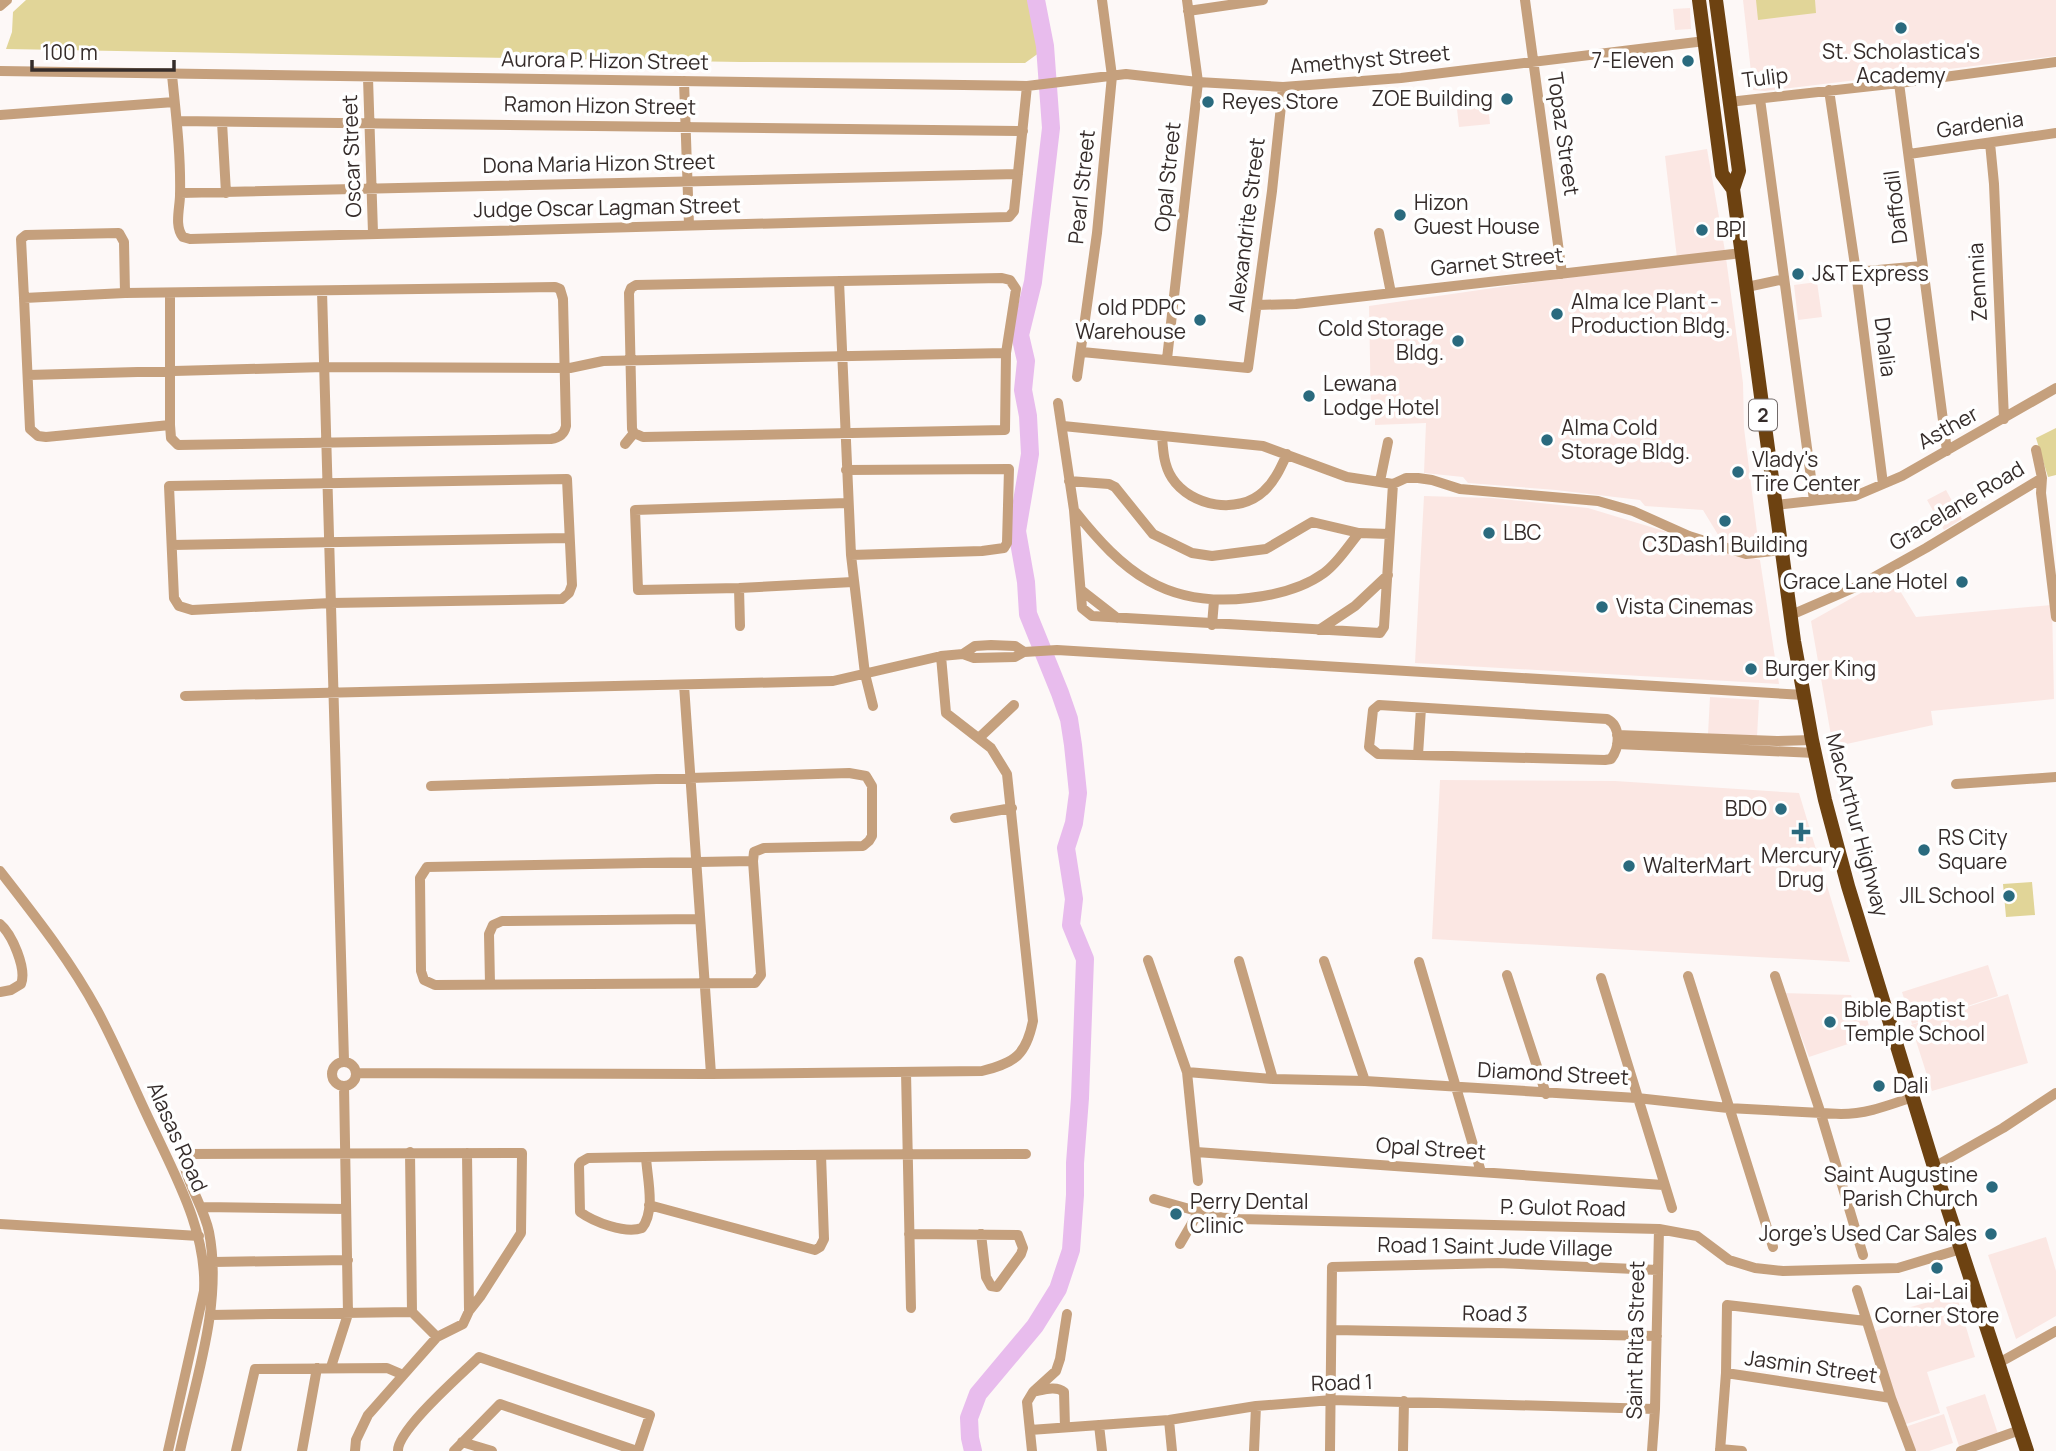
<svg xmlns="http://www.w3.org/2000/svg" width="2056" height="1451" font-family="Manrope,sans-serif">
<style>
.built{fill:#fbe7e3}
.green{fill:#e1d598}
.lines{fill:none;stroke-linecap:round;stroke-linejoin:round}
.river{stroke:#e8bced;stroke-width:18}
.minor{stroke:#c5a07d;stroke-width:10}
.highway{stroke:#6d4211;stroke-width:14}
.poi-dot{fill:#2a6a7e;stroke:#fff;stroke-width:2.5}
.labels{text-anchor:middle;stroke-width:7;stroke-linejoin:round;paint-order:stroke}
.shield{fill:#fff;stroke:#726b6a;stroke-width:2}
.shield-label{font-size:19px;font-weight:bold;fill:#352c2a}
.poi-label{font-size:21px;fill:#352c2a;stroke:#fff;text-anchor:start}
.street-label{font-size:21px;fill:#352c2a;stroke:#fff}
</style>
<rect width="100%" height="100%" fill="#fdf8f7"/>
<!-- built -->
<path class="built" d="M1743,0H2056V56L1765,91L1753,90Z
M1690,8L1691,29L1675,30L1673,9Z
M1487,97L1490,124L1459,127L1456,100Z
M1707,149L1725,251L1677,258L1665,156Z
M1726,258L1743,383L1744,428L1759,548L1754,550L1731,547L1720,538L1703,510L1645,506L1640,500L1556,490L1468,483L1463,477L1424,473L1426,423L1375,425V414L1371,413L1369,306L1556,279Z
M1817,282L1822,317L1798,320L1794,285Z
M1946,490L1962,519L1944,530L1927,500Z
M1424,496L1492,498L1588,508L1760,560L1779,684L1415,663Z
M1891,576L1916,617L2052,605L2054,699L1931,711L1933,725L1833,747L1811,621Z
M1710,697L1759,700L1757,737L1708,734Z
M1440,780L1615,781L1799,793L1850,962L1432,939Z
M1988,965L1998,996L1912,1024L1902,992Z
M1782,993L1851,995L1856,1011L1864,1009L1872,1036L1809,1057L1800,1033L1796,1034Z
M2008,994L2028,1063L1932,1091L1911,1025Z
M2046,1237L2056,1271V1316L2016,1339L1988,1255Z
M1956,1294L1975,1357L1927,1372L1940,1413L1903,1425L1875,1331L1901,1323L1897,1311Z
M1985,1394L1998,1434L1959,1446L1946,1407Z
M1944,1414L1953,1443L1929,1451H1913L1905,1427Z"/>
<!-- green -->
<path class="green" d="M26,0H1033L1043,50L1025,63L740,62L6,49L12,32L13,12Z
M1756,0H1815L1816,13L1758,20Z
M2056,428V475L2048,477L2036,438Z
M2032,882L2035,915L2006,917L2003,884Z"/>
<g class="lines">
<!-- river -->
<path class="river" d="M973,1451L970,1438L969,1418L978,1394L1035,1326L1058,1289L1071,1250L1075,1195V1163L1080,1098L1085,959L1071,925L1074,899L1066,848L1074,823L1078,793L1073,745L1069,719L1060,693L1028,614L1026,582L1017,531L1030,454L1028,416L1023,390L1026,361L1020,335L1033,282L1051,128L1045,46L1036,0"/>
<!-- minor -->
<path class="minor" d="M1525,0L1562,274
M0,6L7,0
M1188,11L1263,0
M0,71L1027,86L1126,74L1198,82L1283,87L1401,78L1705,41
M172,75C176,115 181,155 180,195C180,208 174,226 183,237L190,239L1009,217L1014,211L1027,86
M368,78L373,233
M684,81L689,225
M1899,83L1947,451
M1829,90L1856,272L1883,484
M1760,99L1814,500
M1729,102L1899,83L2056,62
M0,115L174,102
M177,121L1023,131
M222,122L226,193
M1990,143L1994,184L2004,419
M1909,154L2056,133
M180,193L1018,174
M1379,233L1391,293
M1856,272L1922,266
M1002,278L1010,280L1016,289L1006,353L1005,430L643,437L634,433L632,429L629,293L631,288L636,285Z
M839,281L851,555L865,674L873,706
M1747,287L1784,279
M322,291L344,1061
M170,294V425L171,438L178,445L551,439C559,438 564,435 566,426L563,299L560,289L555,287L125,293L24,298L30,429L38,436L46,437L170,425
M24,298L21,239L26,235L119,233L124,242L125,293
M1257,305L1296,304L1742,253
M1082,352L1248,368L1272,191L1283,87
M1167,359L1198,82L1187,0
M28,375L324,367L570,368L603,361L1006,353
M1077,377L1097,233L1112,76L1102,0
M1058,403L1074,510L1082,608L1092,616L1380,633L1384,627L1393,484
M1063,426L1263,446L1347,477L1393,484L1406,478H1418L1432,480L1460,489L1598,501L1633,511L1689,536L1746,554L1783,550
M1162,436C1163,451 1164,466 1172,478C1191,507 1239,515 1264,491C1275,481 1281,467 1287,454
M625,444L634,433
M2036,450L2042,478L2041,493L2056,617
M846,470L1009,469L1007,543L1004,548L982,551L851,555
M567,479L572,585L569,593L562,599L331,603L192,610L179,606L174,598L169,486Z
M1069,481L1109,484L1115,487L1153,534L1192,553L1212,556L1266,549L1312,522L1359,533L1389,534
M1380,481L1388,442
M847,503L635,510L638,590L739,588L853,582
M1775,505L1855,496L1902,476L2056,388
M1074,510C1123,572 1166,608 1249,598C1276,595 1302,589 1324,573C1338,563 1348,546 1359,533
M172,545L569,538
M739,588L740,626
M1081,590L1117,618
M1791,615L1858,586L1926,548L2042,478
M1212,625L1214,601
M1319,630L1355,606L1388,575
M963,654L975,646L991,645L1015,646L1024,652L1057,650L1804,695
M684,685L711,1074
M185,696L833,681L941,656L963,654L974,658L1015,657L1024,652
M1379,705L1607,719C1621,726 1620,747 1611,759L1605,760L1378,754L1369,747L1373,710Z
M1617,735L1777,741L1812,740
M980,737L1014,705
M1617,744L1815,753
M1418,755L1421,708
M1956,784L2056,777
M431,786L849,773L866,776L872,786V836L869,841L863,846L764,848L754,852L753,861L761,975L755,983L435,985L424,980L421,971L420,878L427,867L753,861
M955,818L1012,808
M0,871C35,916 70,960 97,1010C118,1049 135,1091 154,1130C178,1181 207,1234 204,1291L168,1451
M0,924C12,934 27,969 21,984L11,990L0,992
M1148,960L1187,1072L1198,1181
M1239,961L1273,1079
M1324,961L1365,1081
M1419,962L1481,1172
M1507,975L1546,1094
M1688,976L1773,1247
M1775,976L1820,1111L1863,1255
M1601,978L1672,1208
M490,984L489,934L493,925L502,921L700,919
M332 1074a12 12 0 1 1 24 0a12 12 0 1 1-24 0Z
M906,1072L911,1308
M1187,1072L1273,1079L1365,1081L1637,1098L1728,1108L1841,1114C1867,1114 1889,1105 1913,1097
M357,1073L711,1074L982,1071C1015,1063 1026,1055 1033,1021L1007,774L991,748L946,713L941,656
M410,1152L412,1312L437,1337
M1196,1152L1663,1185
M467,1153L469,1311
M646,1157C647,1178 656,1210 642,1228C625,1234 594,1222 580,1212L579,1165L581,1162L588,1158C734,1155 880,1154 1026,1154
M1934,1167L2003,1128L2056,1093
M1154,1199L1218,1217L1239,1219L1659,1229L1697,1236L1729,1260L1755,1268L1783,1271L1898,1268L1961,1249
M649,1205L815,1250L820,1247L824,1239L821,1155
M202,1207L346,1209
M0,1224L199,1236
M909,1234L1018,1235L1023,1248L1021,1254L997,1287L991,1286L986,1277L981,1234
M1180,1244L1198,1213
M213,1262L348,1260
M1857,1290L1891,1398L1911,1451
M210,1315L412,1312
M1333,1330L1657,1336
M1997,1364L2056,1331
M331,1367L348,1314L344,1086
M1726,1373L1891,1398
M1034,1391L1056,1371L1060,1359L1067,1314
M1169,1420L1172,1451
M1099,1425L1102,1451
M1030,1430L1169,1420L1256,1406L1332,1400L1655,1409
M462,1442L492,1451
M1720,1449L1742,1451
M180,1451C195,1381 223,1304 209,1232C204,1207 185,1181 183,1156L186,1154L522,1153L521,1233L480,1297L469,1311L463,1324L437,1337L368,1415L356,1440L355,1451
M236,1451L255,1369L387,1368L401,1374
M302,1451L317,1368
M398,1451C397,1430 462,1374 479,1357L650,1415L638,1451
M454,1451L500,1404L637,1451
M1032,1451L1027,1402L1033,1392C1043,1390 1056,1385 1064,1392L1065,1427
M1254,1451L1256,1406
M1330,1451L1332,1267L1498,1263L1658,1270
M1403,1451L1404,1401
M1652,1451L1655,1409L1659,1229
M1720,1451L1726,1373L1727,1305L1866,1321
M1961,1451L2020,1430"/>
<!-- highway -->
<path class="highway" d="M1699,0L1722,174L1733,189
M1716,0L1739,171L1733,189L1794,641L1812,740L1825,800L1848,886L1934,1167L2027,1451"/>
</g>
<!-- markers -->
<g class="poi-dot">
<circle cx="1901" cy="28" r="7"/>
<circle cx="1688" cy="61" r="7"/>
<circle cx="1507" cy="99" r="7"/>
<circle cx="1208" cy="102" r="7"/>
<circle cx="1400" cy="215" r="7"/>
<circle cx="1702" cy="230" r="7"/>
<circle cx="1798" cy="274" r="7"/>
<circle cx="1557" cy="314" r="7"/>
<circle cx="1200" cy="320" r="7"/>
<circle cx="1458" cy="341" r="7"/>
<circle cx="1309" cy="396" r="7"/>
<circle cx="1547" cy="440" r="7"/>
<circle cx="1738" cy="472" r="7"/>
<circle cx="1725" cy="521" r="7"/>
<circle cx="1489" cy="533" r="7"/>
<circle cx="1962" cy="582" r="7"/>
<circle cx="1602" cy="607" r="7"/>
<circle cx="1751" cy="669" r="7"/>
<circle cx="1781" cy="809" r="7"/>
<path d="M1797.5 821.5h7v7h7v7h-7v7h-7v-7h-7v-7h7z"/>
<circle cx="1924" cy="850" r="7"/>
<circle cx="1629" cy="866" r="7"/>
<circle cx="2009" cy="896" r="7"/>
<circle cx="1830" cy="1022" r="7"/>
<circle cx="1879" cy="1086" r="7"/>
<circle cx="1992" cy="1187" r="7"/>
<circle cx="1176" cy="1214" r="7"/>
<circle cx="1991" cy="1234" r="7"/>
<circle cx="1937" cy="1268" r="7"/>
</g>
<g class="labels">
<!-- shield labels -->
<rect class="shield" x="1749" y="399.5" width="28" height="31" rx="5"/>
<g class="shield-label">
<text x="1763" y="422">2</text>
</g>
<!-- poi labels -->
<g class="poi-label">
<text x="1901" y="59" text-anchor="middle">St. Scholastica's<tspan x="1901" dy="24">Academy</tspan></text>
<text x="1674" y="68" text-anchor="end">7-Eleven</text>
<text x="1493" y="106" text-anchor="end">ZOE Building</text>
<text x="1222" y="109">Reyes Store</text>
<text x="1414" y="210">Hizon<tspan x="1414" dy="24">Guest House</tspan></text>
<text x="1716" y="237">BPI</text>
<text x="1812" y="281">J&amp;T Express</text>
<text x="1571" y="309">Alma Ice Plant -<tspan x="1571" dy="24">Production Bldg.</tspan></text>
<text x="1186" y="315" text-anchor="end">old PDPC<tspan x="1186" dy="24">Warehouse</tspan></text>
<text x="1444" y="336" text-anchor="end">Cold Storage<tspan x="1444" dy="24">Bldg.</tspan></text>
<text x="1323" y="391">Lewana<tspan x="1323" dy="24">Lodge Hotel</tspan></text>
<text x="1561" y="435">Alma Cold<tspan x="1561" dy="24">Storage Bldg.</tspan></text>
<text x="1752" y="467">Vlady's<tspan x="1752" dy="24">Tire Center</tspan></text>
<text x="1503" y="540">LBC</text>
<text x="1725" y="552" text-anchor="middle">C3Dash1 Building</text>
<text x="1948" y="589" text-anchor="end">Grace Lane Hotel</text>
<text x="1616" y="614">Vista Cinemas</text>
<text x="1765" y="676">Burger King</text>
<text x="1767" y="816" text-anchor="end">BDO</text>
<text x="1938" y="845">RS City<tspan x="1938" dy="24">Square</tspan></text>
<text x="1801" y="863" text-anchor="middle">Mercury<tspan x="1801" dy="24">Drug</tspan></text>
<text x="1643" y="873">WalterMart</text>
<text x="1995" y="903" text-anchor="end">JIL School</text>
<text x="1844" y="1017">Bible Baptist<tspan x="1844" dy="24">Temple School</tspan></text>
<text x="1893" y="1093">Dali</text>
<text x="1978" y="1182" text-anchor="end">Saint Augustine<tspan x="1978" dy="24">Parish Church</tspan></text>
<text x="1190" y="1209">Perry Dental<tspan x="1190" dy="24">Clinic</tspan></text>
<text x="1977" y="1241" text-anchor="end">Jorge's Used Car Sales</text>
<text x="1937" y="1299" text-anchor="middle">Lai-Lai<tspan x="1937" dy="24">Corner Store</tspan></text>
</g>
<!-- street labels -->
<g class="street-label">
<text transform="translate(1370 60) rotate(-5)" y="7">Amethyst Street</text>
<text transform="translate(605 61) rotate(1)" y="7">Aurora P. Hizon Street</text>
<text transform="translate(1765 78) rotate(-7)" y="7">Tulip</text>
<text transform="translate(600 106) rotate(1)" y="7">Ramon Hizon Street</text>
<text transform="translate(1980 125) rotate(-8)" y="7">Gardenia</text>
<text transform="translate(1563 134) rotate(82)" y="7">Topaz Street</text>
<text transform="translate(352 156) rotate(-92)" y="7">Oscar Street</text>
<text transform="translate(599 164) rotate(-1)" y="7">Dona Maria Hizon Street</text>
<text transform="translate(1168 177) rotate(-84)" y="7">Opal Street</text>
<text transform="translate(1082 187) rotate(-84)" y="7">Pearl Street</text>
<text transform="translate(1896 207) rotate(-97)" y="7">Daffodil</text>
<text transform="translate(607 208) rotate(-1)" y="7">Judge Oscar Lagman Street</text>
<text transform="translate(1247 225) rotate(-83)" y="7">Alexandrite Street</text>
<text transform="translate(1497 262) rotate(-6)" y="7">Garnet Street</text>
<text transform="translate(1978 282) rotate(-93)" y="7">Zennnia</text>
<text transform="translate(1885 347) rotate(83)" y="7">Dhalia</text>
<text transform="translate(1948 428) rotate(-29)" y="7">Asther</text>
<text transform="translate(1957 506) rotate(-31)" y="7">Gracelane Road</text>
<text transform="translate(1857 825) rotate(75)" y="7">MacArthur Highway</text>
<text transform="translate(1553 1074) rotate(3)" y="7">Diamond Street</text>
<text transform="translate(177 1137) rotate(66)" y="7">Alasas Road</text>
<text transform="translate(1431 1149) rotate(4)" y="7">Opal Street</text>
<text transform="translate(1563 1208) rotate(1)" y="7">P. Gulot Road</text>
<text transform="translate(1495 1247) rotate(1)" y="7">Road 1 Saint Jude Village</text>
<text transform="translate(1495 1314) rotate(1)" y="7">Road 3</text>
<text transform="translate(1636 1340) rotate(-89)" y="7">Saint Rita Street</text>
<text transform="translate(1811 1367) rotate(8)" y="7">Jasmin Street</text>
<text transform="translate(1342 1383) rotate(-2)" y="7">Road 1</text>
</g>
</g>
<!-- scale -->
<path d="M32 60v10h142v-10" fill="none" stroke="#352c2a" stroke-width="3.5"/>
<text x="42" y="60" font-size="21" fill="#352c2a" stroke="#ffffff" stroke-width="5" paint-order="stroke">100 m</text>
</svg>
